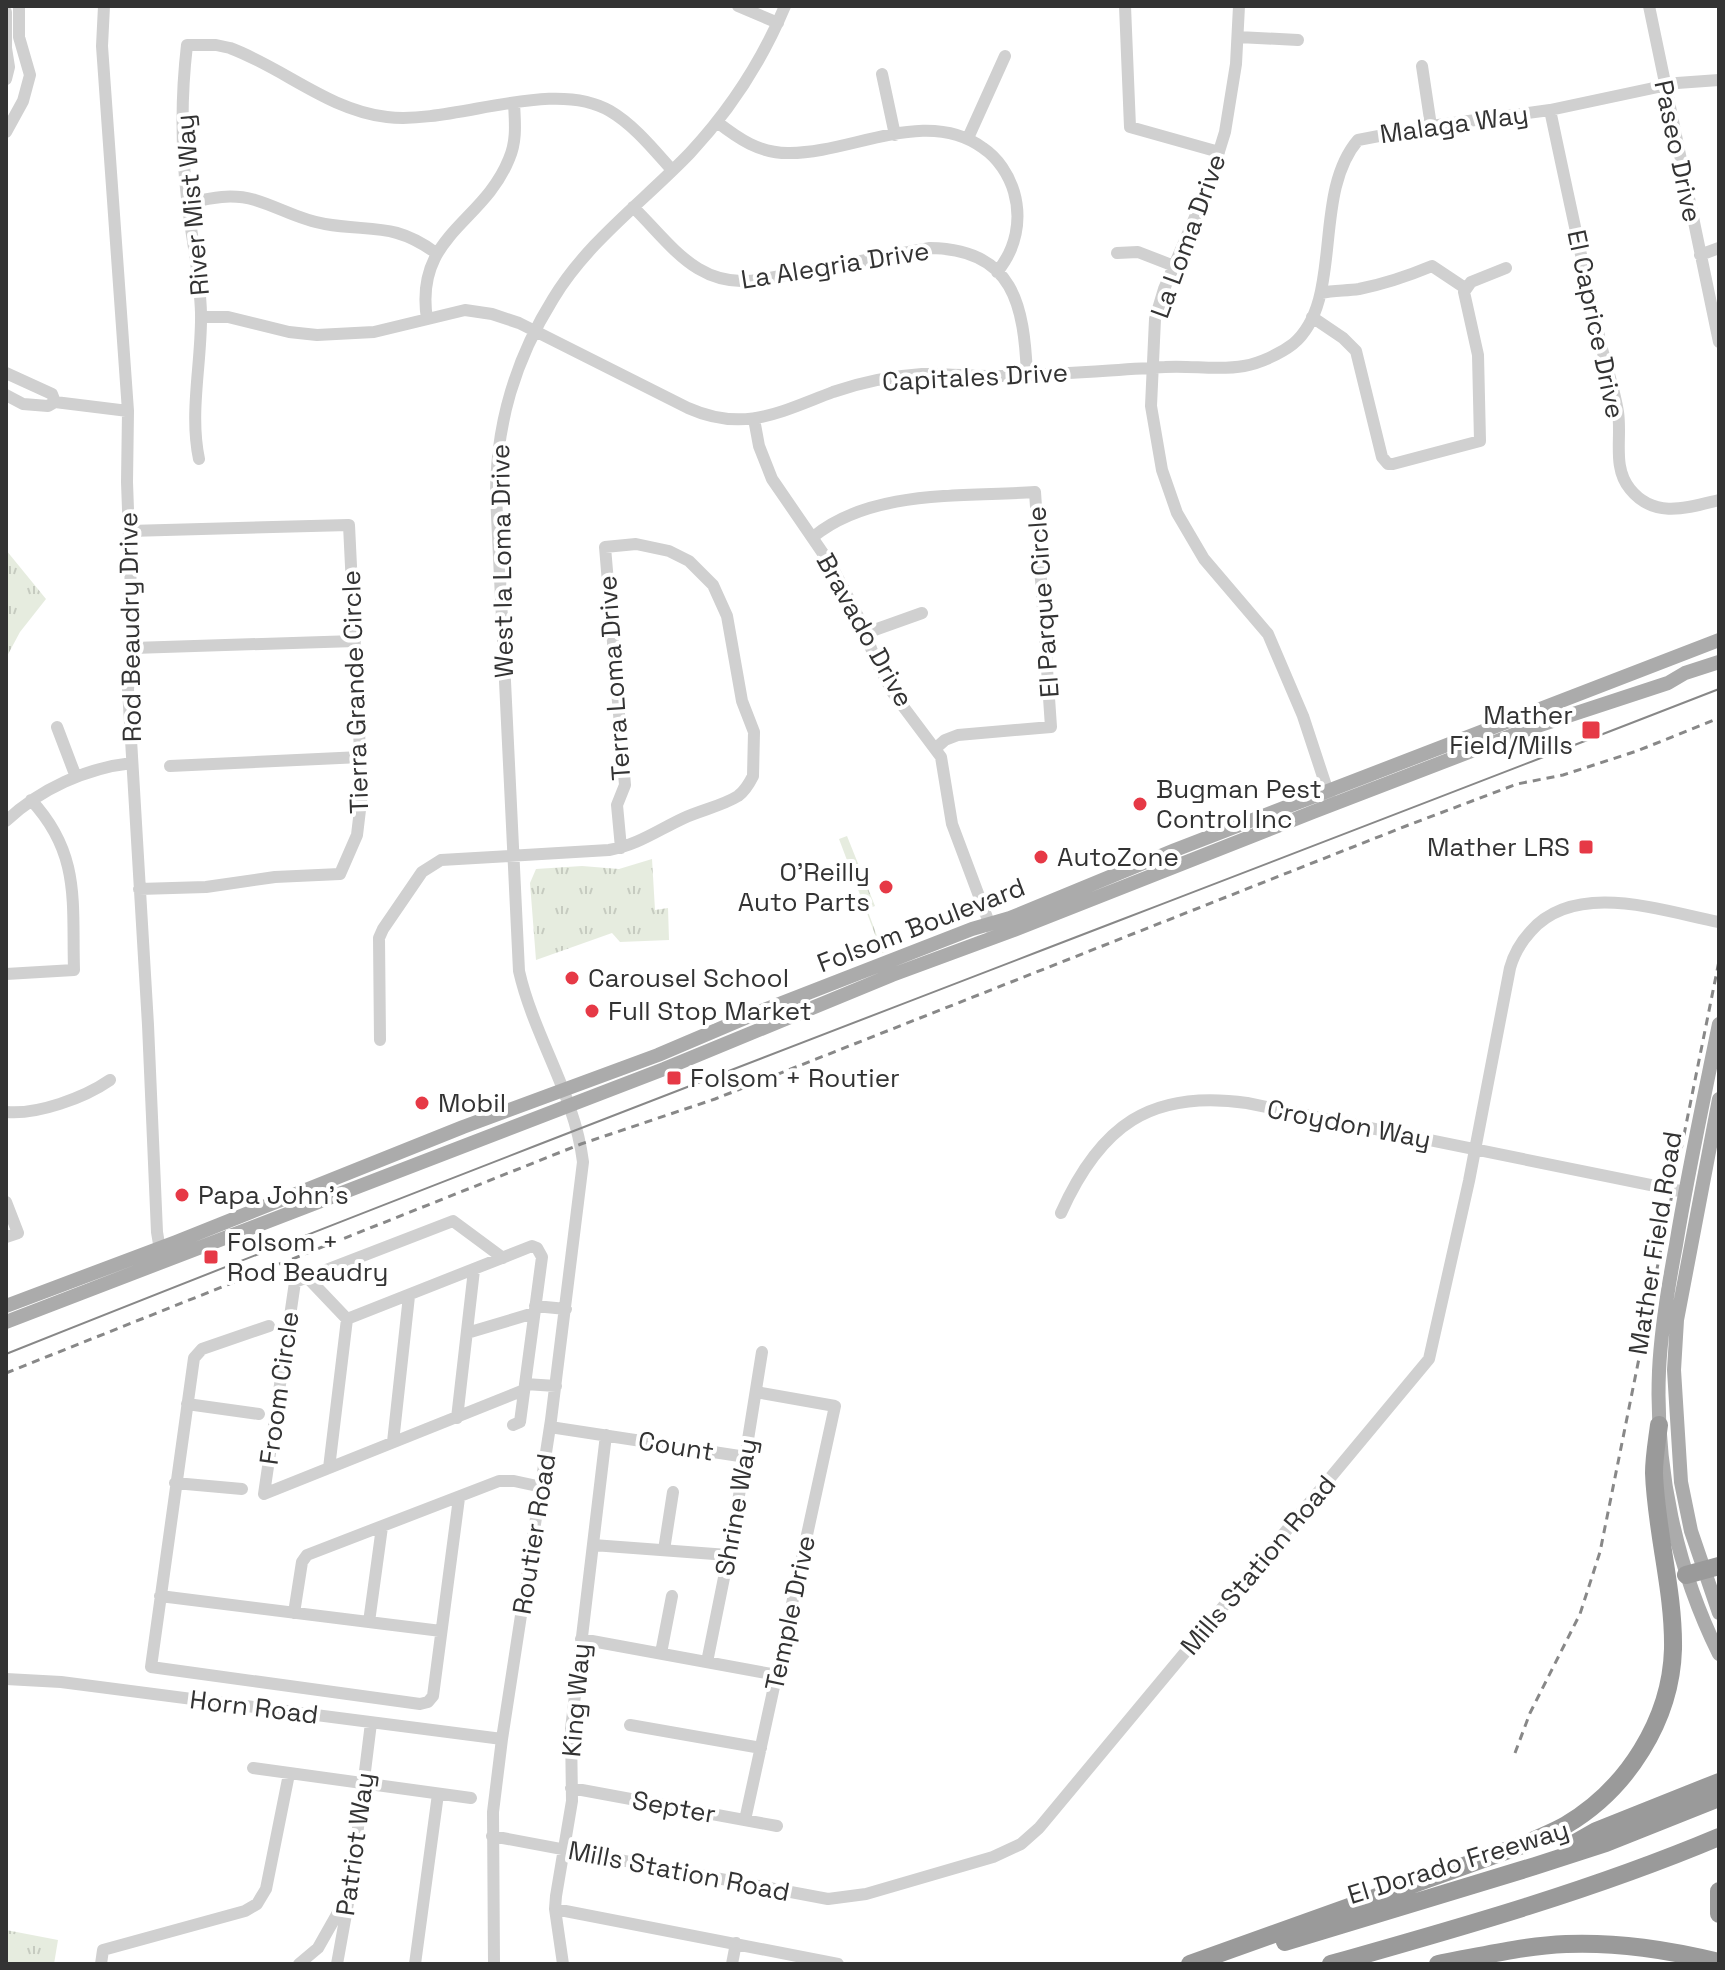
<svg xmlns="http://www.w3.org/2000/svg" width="1725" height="1970" font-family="'Space Grotesk',sans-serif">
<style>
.grass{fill:url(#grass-tufts)}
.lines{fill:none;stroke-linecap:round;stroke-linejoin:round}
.minor{stroke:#d0d0d0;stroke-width:12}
.major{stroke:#ababab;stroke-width:14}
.highway{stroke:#9a9a9a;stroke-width:18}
.tram{stroke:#888;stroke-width:2}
.rail{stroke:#888;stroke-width:3;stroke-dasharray:8 6;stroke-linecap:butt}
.poi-dot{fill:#e63946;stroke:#fff;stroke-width:3}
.labels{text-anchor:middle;stroke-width:8;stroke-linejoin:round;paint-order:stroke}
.street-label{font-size:26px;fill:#333;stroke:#fff}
.poi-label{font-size:26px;fill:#333;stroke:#fff;text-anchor:start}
</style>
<defs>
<pattern id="grass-tufts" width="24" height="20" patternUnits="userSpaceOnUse" patternTransform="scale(2)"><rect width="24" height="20" fill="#e6ecdf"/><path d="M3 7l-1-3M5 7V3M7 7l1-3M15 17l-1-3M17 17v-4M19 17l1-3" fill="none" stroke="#c6cbc0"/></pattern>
</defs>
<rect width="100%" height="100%" fill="#fff"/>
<!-- grass -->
<path class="grass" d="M6,550L46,599L20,632L6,658Z
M847,836L875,906L867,909L877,936L885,943L900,940L902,945L882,953L839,839Z
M652,859L655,910L668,908L669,940L620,942L612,933L536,960L530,883L536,869L582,866L619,869Z
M6,1930L58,1940L54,1964H6Z"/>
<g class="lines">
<!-- minor -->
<path class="minor" d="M104,6L102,46L128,411L127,482L133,648L128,689L148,1025L157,1232L161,1256
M738,6L778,23
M1125,6L1130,127L1219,152
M1239,6L1236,64L1225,132L1208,187L1164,289L1155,319L1151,406L1162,470L1177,513L1204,559L1268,634L1303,716L1330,798
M1649,6L1719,342
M6,12V47
M1238,37L1298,40
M6,48L9,67L6,79
M1422,66L1431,126
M882,74L895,135
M1550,110C1566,185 1582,261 1599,336C1604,361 1614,386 1618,412C1622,438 1612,467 1630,489C1654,519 1687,508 1719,500
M717,122C739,139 759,153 788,153C851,154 926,106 983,148C998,158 1009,175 1014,192C1022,220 1016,249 997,272
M6,132L23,101L30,75L19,37V6
M968,138L1005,56
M187,203C210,198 231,193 255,200C279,207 299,220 325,224C371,232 394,222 436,253
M633,207C672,245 697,289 759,280L930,248C1014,249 1024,306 1027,375
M1117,253L1138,252L1174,266
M1700,255L1719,248
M1321,293C1334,290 1346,291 1359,289C1384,284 1408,276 1432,266L1465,288
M201,317H228L289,332L317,335L374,332L465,310L492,314L519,323L688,408C744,433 780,412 833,392C862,382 892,376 922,374C948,373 975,377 1001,376C1056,375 1110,370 1165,367C1191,365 1218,371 1244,366C1260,363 1280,354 1293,344C1345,300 1311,195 1358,140L1431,126L1550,110L1677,83L1719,80
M1312,317L1343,338L1356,351L1382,457L1388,464H1393L1480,441L1478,355L1464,292L1471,282L1506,268
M427,319C414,235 483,224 509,159C517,141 515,123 514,103
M6,373L52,394L55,402
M6,395L23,404L48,406L55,402L128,411
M754,419L759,446L772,479L831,565L862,624L875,659L893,693L941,757L952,824L994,936
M199,459C189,412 202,361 201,313C200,274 191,236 187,198C181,146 181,96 187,45H216L230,48C284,68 328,110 387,117C453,125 552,77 610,111C634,125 654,150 672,170
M129,531L349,525L362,793L357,835L340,874L275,877L206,887L139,889
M813,537C871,489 963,497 1035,492L1051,727L958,735L945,740L936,748
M866,633L922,613
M133,648L355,641
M57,727L76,777
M170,766L361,757
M6,821C40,789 86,768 132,763
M6,974L74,970C72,902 81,854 31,800
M380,1040L379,938L383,929L422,872L441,860L609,850C638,845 658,830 684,818C701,810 722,806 738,796C745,791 749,784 753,776L754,732L742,701L727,616L713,585L689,561L669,551L636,544L605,547L625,785L617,805L621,848
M6,1112C37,1115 84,1098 110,1080
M6,1202L18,1233L6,1237
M1061,1213C1100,1126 1150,1089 1247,1103L1685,1192
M307,1277L347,1319L532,1246L537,1248L542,1257L520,1422L513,1425
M535,1306L566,1309
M269,1326L202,1349L194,1358L151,1667L420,1704L428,1702L433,1696L459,1498
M467,1333L534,1313
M525,1384L556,1386
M187,1404L259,1414
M457,1418L474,1270
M550,1427L746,1457
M393,1442L409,1296
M329,1468L347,1319
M175,1483L242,1489
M264,1494L295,1282L453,1221L503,1258
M264,1494L524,1390
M593,1545L728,1555
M664,1550L673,1492
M160,1596L441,1631
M294,1613L302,1562L307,1555L499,1481H514L542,1487
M369,1622L382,1527
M581,1639L777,1675
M661,1653L672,1596
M707,1662L733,1533L762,1352
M6,1679L61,1682L502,1739
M630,1725L761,1748
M253,1768L471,1798
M571,1788L777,1826
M745,1820L835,1406L756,1392
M492,1836L828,1899L866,1894L993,1857L1021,1844L1039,1828L1429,1359L1469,1181L1510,968C1514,953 1521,942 1531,931C1576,880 1662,911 1719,922
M555,1909L838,1964
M101,1964L103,1950L245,1911L257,1904L266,1889L289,1774
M299,1964L318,1948L344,1902
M337,1964L350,1892L371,1723
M415,1964L438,1794
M494,1964L493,1812L502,1739L551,1420L583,1162C575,1095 534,1037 519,971L496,495C496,423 515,360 553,299C587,242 644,201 690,153C730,110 762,61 785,6
M563,1964L555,1909L556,1896L572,1801L571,1729L606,1435
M732,1964L736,1943"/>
<!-- major -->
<path class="major" d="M1719,1024C1704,1098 1688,1171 1676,1245C1668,1287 1661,1329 1659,1371C1655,1469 1676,1567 1719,1654
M1719,1099L1677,1320L1674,1370L1681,1482L1691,1531L1719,1613
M6,1306L176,1242L463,1127L658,1055L759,1012L972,929L1010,918L1175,850L1719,640
M6,1322L664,1069L892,975L1014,930L1313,812L1534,727L1668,683L1685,673L1719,662"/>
<!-- highway -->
<path class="highway" d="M1686,1575L1719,1566
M1568,1847L1596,1831L1719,1782
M1719,1891V1914
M1285,1942L1535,1866L1606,1843L1719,1798
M1190,1964L1528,1843C1540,1837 1554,1832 1566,1825C1627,1789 1671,1720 1673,1649C1674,1590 1656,1532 1654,1473C1654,1457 1657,1441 1659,1425
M1331,1964C1462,1927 1593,1890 1719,1837
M1438,1964C1480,1956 1523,1946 1566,1944C1619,1942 1668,1950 1719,1962"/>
<!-- tram -->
<path class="tram" d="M6,1354C575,1127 1148,911 1719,689"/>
<!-- rail -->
<path class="rail" d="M6,1373L581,1144L715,1099L1406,826L1517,784L1563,775L1637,751L1719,718
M1515,1753L1530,1713L1580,1614L1600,1552L1719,961"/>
</g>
<!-- markers -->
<g class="poi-dot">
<rect x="1581" y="720" width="20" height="20" rx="4"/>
<circle cx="1140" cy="804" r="8"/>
<rect x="1578" y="839" width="16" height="16" rx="4"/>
<circle cx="1041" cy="857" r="8"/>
<circle cx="886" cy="887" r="8"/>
<circle cx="572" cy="978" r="8"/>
<circle cx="592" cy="1011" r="8"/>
<rect x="666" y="1070" width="16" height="16" rx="4"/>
<circle cx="422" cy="1103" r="8"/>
<circle cx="182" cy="1195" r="8"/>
<rect x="203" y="1249" width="16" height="16" rx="4"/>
</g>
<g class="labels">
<!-- street labels -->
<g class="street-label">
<text transform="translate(1454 124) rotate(-8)" y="9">Malaga Way</text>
<text transform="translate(1678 151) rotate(78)" y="9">Paseo Drive</text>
<text transform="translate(192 205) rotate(-95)" y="9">River Mist Way</text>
<text transform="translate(1188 236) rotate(-70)" y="9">La Loma Drive</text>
<text transform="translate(835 265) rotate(-9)" y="9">La Alegria Drive</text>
<text transform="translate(1596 324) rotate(78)" y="9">El Caprice Drive</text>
<text transform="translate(975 377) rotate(-3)" y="9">Capitales Drive</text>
<text transform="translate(502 561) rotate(-91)" y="9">West la Loma Drive</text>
<text transform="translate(1043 602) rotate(-94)" y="9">El Parque Circle</text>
<text transform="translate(130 627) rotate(-91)" y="9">Rod Beaudry Drive</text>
<text transform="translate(865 630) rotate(61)" y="9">Bravado Drive</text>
<text transform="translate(614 678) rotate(-94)" y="9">Terra Loma Drive</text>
<text transform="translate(355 692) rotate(-92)" y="9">Tierra Grande Circle</text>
<text transform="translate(921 925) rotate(-21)" y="9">Folsom Boulevard</text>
<text transform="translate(1349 1124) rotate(11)" y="9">Croydon Way</text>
<text transform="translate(1655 1243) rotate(-81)" y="9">Mather Field Road</text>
<text transform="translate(279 1388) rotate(-82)" y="9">Froom Circle</text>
<text transform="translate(676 1446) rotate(9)" y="9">Count</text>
<text transform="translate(736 1507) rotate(-80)" y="9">Shrine Way</text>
<text transform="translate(534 1534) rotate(-81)" y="9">Routier Road</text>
<text transform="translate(1258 1565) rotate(-50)" y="9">Mills Station Road</text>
<text transform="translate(790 1613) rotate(-78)" y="9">Temple Drive</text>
<text transform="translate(576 1700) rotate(-85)" y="9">King Way</text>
<text transform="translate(254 1707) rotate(7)" y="9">Horn Road</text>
<text transform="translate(674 1807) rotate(10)" y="9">Septer</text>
<text transform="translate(355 1844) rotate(-82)" y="9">Patriot Way</text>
<text transform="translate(1458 1862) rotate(-17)" y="9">El Dorado Freeway</text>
<text transform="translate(679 1871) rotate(11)" y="9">Mills Station Road</text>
</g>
<!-- poi labels -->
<g class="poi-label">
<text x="1573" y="724" text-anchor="end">Mather<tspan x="1573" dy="30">Field/Mills</tspan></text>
<text x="1156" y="798">Bugman Pest<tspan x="1156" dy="30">Control Inc</tspan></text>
<text x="1570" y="856" text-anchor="end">Mather LRS</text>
<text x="1057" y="866">AutoZone</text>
<text x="870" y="881" text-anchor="end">O'Reilly<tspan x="870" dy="30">Auto Parts</tspan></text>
<text x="588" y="987">Carousel School</text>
<text x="608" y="1020">Full Stop Market</text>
<text x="690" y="1087">Folsom + Routier</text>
<text x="438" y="1112">Mobil</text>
<text x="198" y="1204">Papa John's</text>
<text x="227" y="1251">Folsom +<tspan x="227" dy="30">Rod Beaudry</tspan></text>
</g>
</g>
<!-- border -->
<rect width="1725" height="1970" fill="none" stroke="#333333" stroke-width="16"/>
</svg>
